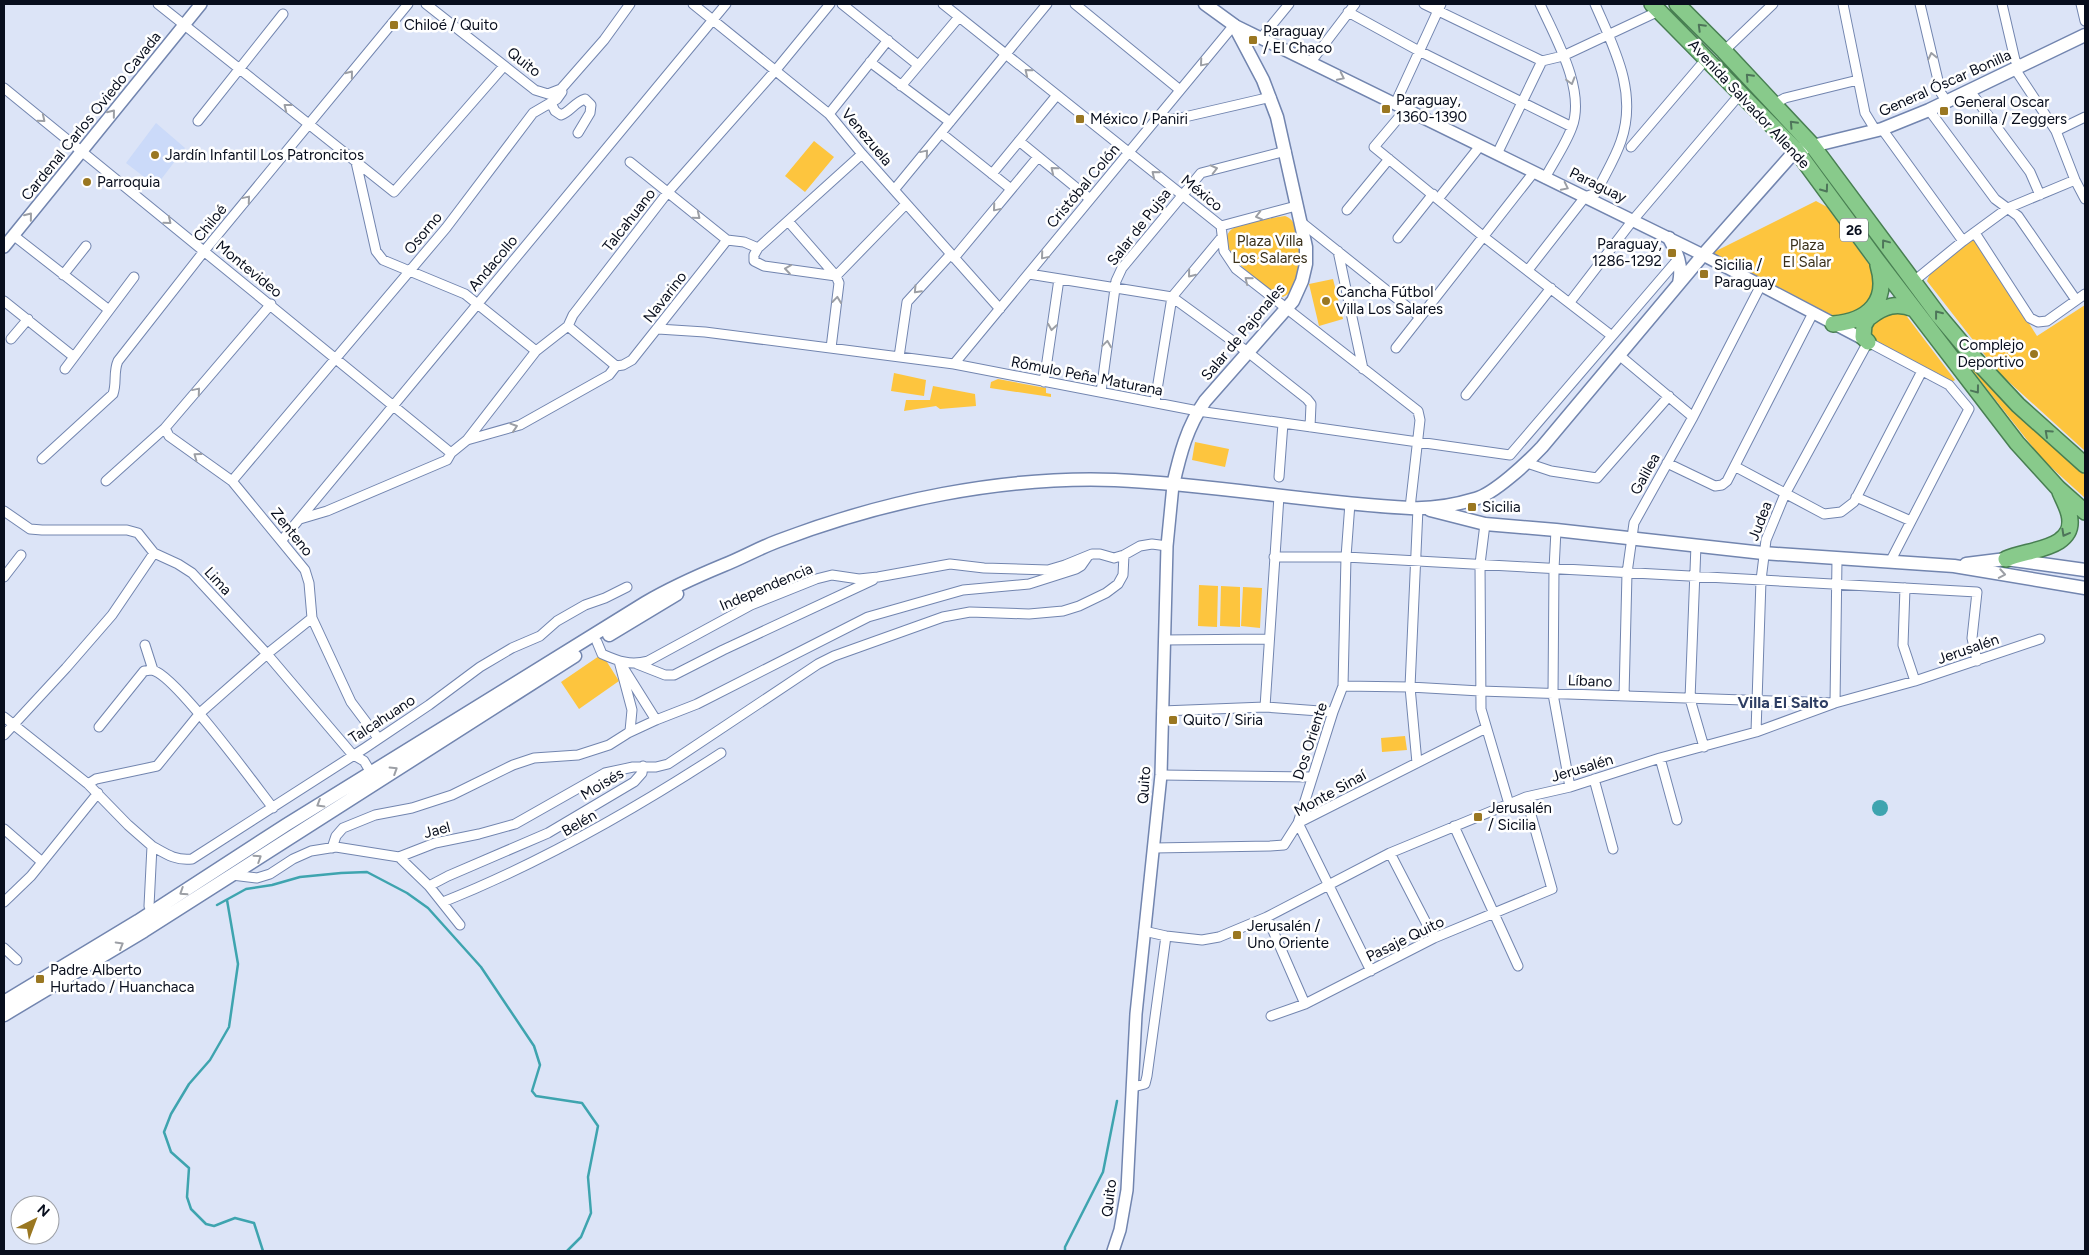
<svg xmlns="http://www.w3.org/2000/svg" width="2089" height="1255" font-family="Figtree,sans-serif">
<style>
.built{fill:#cbdaf9}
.green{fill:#fdc53e}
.water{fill:#3ea4af}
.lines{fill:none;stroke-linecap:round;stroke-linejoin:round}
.stream{stroke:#3ea4af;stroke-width:2.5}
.minor-casing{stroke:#7285af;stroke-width:11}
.tertiary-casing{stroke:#7285af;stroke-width:14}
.secondary-casing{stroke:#7285af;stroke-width:15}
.trunk-casing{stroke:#487f52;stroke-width:18}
.minor{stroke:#fff;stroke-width:9}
.tertiary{stroke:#fff;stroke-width:11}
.secondary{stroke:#fff;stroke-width:12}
.trunk{stroke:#88ca8b;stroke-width:15}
.oneway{stroke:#4e755a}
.oneway2{stroke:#9c9fa5}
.poi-dot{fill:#9a7721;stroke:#fff;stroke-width:2}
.labels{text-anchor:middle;stroke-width:5;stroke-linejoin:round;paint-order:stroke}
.shield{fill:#fff;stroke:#525661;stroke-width:1}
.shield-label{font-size:14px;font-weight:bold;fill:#080e1d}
.poi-label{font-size:15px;fill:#080e1d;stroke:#fff;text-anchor:start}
.street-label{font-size:15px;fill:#080e1d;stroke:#fff}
.park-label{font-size:15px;fill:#3b311b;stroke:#fff}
.neighbourhood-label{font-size:16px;font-weight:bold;fill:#2e3e63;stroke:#fff}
</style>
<rect width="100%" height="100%" fill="#dce4f7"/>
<!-- built -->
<path class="built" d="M156,123L185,148L156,186L126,163Z"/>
<!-- green -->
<path class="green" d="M814,141L834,157L805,192L785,176Z
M1816,201L1827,207L1871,267C1880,286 1869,314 1846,317C1841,318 1835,317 1830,316L1712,253Z
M1285,216C1308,222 1304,296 1281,297C1267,290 1209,247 1232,229C1242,222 1272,218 1285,216Z
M1974,237L2037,336L2085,305V451L1998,372L1927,281L1931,271Z
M1333,279L1343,319L1319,326L1309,284Z
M1886,311L1905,314L1955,380L1950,383L1872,341L1868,326Z
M1964,360L2010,409L2085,475V498L2042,459Z
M894,373L926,380L924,396L891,391Z
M998,379L1046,388V393L1051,394V397L990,388L991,382Z
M933,386L975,394L976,406L940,409L936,406L904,411L906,400H930Z
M1195,442L1229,449L1225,467L1192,460Z
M1199,585L1218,586L1217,627L1198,626Z
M1221,586L1240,587V627L1220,626Z
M1243,587L1262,588L1260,628L1241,626Z
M602,654L619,681L579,709L561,682Z
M1405,736L1407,750L1382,752L1381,738Z"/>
<!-- water -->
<path class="water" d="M1872 808a8 8 0 1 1 16 0a8 8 0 1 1-16 0Z"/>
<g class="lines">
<!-- stream -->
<path class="stream" d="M227,900L238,964L229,1027L210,1060L189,1084L171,1114L164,1132L171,1152L189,1168L187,1197L191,1209L206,1224L214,1226L235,1218L254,1223L263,1251
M217,905L246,889L272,885L300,877L341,873L367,872L407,893L428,908L481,967L534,1046L540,1065L532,1091L536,1096L582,1103L598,1126L588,1177L591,1213L581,1237L567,1251
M1065,1251V1247L1103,1172L1117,1101"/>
<!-- minor casing -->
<g class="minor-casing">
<path id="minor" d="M158,4L394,192L504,66
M426,4L535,90L548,94L561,89
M693,4L829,114L862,154L1000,309
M842,4L918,65
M943,4L1221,226L1224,251L1236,269L1418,411L1420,420L1410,508
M1075,4L1180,90
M1424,4L1542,61
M1540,4C1555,37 1586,90 1572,127C1566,144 1554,161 1545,178
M1843,4L1865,113L1876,131
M1920,4L1941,93L1947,102
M2002,4L2015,60L2020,67
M2081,4L2085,21
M1348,12L1419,51L1572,127
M1261,38L1289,4
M1724,51L1773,4
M870,62L950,122
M1310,63L1355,4
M2015,69L2056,131L2075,180L2085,199
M901,86L959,17
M4,88L451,453
M1970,91L2030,172L2040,195
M551,103L555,111L561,115C570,112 575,102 585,99L591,105L590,113L578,133
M1395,104L1441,4
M1774,104L1785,98L1858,80
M1406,109L1374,147L1484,237L1612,336
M1929,110L1995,199L2018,216L2076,300
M829,114L888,40
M1159,116L1176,119L1271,97
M198,121L283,14
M1882,129L1963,241
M2056,131L2085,117
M941,133L1011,189
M1019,141L1090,199
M1631,147L1707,58
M1497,154L1542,61L1563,56L1659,11
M356,162L376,251L383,260L465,294L536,351
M630,162L727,240
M992,174L1057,95
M894,190L1047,4
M1438,199L1480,146
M1347,210L1389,159
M788,221L836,276
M1301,222L1420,317
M1221,226L1296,206
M1975,233L2030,318L2038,322L2047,321L2085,294
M13,235L109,310
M1398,238L1433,194
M727,240L744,242L758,248
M1338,251L1363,369
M954,258L1038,157
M1528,270L1585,197L1596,193C1604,176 1615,159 1621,141C1638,92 1614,48 1595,4
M1029,274L1172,297L1249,353L1307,399L1311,404L1310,427
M63,275L86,246
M836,276L764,266L754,261V255L758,248L862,154
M1914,281L1963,241L2008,208L2075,180
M4,301L74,357
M1570,302L1633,220L1741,93
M568,326L616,366
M658,329L705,332L954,364L1198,411L1510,455L1679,258
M11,339L28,319
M831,348L839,283L836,276L906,204
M1396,348L1534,172
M1619,355L1693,417
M899,357L907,302L951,254
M954,364L1234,25
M616,366L623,365L632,360L727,240
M65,369L134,277
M1044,382L1059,279
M1101,392L1116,281L1122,268L1201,173L1286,151
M1466,395L1551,288
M1155,402L1172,297L1222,237
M165,428L169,436L232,481L305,570L309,583L312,618L351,702L378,738
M467,440L520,425L609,375L616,366
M42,459L113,394C117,383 113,372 118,361L205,250L408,4
M1527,463L1551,471L1597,478L1669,396
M1667,463L1715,486L1722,485L1727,481L1813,313
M1736,467L1824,514L1841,512L1854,502L1922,371
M1279,477L1283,423
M106,481L165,428L271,304
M232,481L446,228L533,113L557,99L562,92L561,89L604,40L630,4
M1856,497L1911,521
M1350,503L1346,557L1343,686L1333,712L1298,823L1371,971
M4,511L30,529L42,530H127L138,533L154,553L178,564L192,573L267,654L352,754L364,761L373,776
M300,519L327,511L447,460L451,453L467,440L536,351L568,326L573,315L668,192L775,71L830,4
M1485,524L1480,564L1481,709L1509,804
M1556,530L1554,569L1553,694L1570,787
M282,540L726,4
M1696,545L1690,699L1704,747
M1274,557H1346L1977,592L1972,638L1977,661
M4,577L21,555
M1905,588L1903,645L1915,681
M1164,640L1269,639
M597,642L602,654C618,661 630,666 648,661L751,605L816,579L832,575L859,579L878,577L950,564L984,568L1048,570L1065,565L1092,554H1100L1114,558L1124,555L1140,546L1152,544L1167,546
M145,645L153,670
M619,661L632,710L630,731L628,733
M637,664L665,675H674L723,650L873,580
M624,669L656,720
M1343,686L1410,687L1480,691L1835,703L1837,559
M1624,696L1627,573L1634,523L1693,417L1761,285
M1265,707L1279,496
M1162,711L1265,707L1333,712
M4,717L88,784L128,825L152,846L149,906L153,917
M99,727L144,671C147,671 150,670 152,670C175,674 255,785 273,808
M1756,732L1761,580L1766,540L1785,494L1868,342L1949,385L1969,409L1890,562
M4,735L66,668L112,615L154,553
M1660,758L1677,820
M1417,763L1410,687L1418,508
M1161,775L1312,777
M1594,779L1613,849
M88,784L96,779L157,766L200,713L267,654L312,618
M1454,826L1518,966
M4,829L42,862
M152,846C166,854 176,861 192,859L365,748L429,705L480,667L512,648L540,636L557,621L585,605L605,598L627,587
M332,848L336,836L343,828L375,815L412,808L452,795L513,765L534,758L578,755L609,745L628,733L656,720L697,704L868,617L963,590L1029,584L1076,569L1081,566L1088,556
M1154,848L1270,846L1284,845L1298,823L1486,728
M1390,853L1434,938
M399,857L429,886L460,925
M232,875L257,878L270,874L293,859L311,851L336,847L399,857L435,843L479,834L515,824L605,773L633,767H656L668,764L818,664L834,656L943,617L970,612L1029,614L1063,611L1079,606L1106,593L1118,584L1123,575L1124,555
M429,886L448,876L548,833L634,782L642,773L643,766
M4,902L31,876L98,793
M443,902C541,863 632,811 721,753
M1267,917L1305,1004
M1144,931L1166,936L1202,940L1219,937L1267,917L1390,853L1526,797L1570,787L1660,758L1756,732L1835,703L1915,681L2040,639
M4,948L17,960
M1271,1016L1305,1004L1434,938L1552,889L1526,797
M1133,1087L1145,1084L1147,1076L1166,936"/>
</g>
<!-- tertiary casing -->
<g class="tertiary-casing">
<path id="tertiary" d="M1234,25L1703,255L1867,341
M4,247L201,4
M1113,1251L1120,1230L1127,1190L1136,1014L1161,775L1167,546L1173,485"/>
</g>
<!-- secondary casing -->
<g class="secondary-casing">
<path id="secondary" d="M1669,238C1677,253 1683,266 1679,283
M1173,485C1180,454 1187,427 1205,401L1293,301L1302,281L1306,264V247L1277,117L1263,80L1234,25L1205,4
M1430,510L1485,524L1556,530L1763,553L1954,566L2085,588
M1966,564L2006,559L2085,570
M609,635L677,594
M4,1002L138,921L286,825L645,603C672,587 695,577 724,565C742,558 759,548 778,541C883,501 1001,476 1115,480C1213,484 1311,503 1410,508C1431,509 1455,505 1475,499C1494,494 1528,462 1542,447L1703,255L1796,150L1882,129L1929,110L2085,35
M4,1015L144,931L575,656"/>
</g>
<!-- trunk casing -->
<g class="trunk-casing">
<path id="trunk" d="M1652,4L1796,150L1876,259L2017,443L2058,488L2085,512
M1677,4L1724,51L1812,145L1939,316L1976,360L2018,405L2085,465
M1870,317C1884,306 1897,302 1914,309
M1867,320L1864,325L1863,337L1868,342
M1833,324C1869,321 1889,301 1878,265
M2006,559C2027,549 2078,550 2069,514C2067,506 2063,499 2060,492"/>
</g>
<!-- minor -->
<use href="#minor" class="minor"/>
<!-- tertiary -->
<use href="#tertiary" class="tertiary"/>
<!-- secondary -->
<use href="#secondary" class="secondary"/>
<!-- trunk -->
<use href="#trunk" class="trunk"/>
</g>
<!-- one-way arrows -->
<defs><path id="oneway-chevron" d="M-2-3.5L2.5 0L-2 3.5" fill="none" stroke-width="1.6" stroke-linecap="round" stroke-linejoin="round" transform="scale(1.25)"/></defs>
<g class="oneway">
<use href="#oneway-chevron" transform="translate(1701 27) rotate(-135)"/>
<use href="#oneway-chevron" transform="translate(1749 77) rotate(-133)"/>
<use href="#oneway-chevron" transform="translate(1793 124) rotate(-133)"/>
<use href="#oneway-chevron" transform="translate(1825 189) rotate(54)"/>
<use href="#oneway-chevron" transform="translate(1885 243) rotate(-127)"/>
<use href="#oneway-chevron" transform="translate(1938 314) rotate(-128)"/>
<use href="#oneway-chevron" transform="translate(1976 390) rotate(53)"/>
<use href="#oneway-chevron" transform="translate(2048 433) rotate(-138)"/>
<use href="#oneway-chevron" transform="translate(2065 533) rotate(119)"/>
</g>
<g class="oneway2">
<use href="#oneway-chevron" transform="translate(1932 56) rotate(-103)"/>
<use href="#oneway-chevron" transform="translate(1203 63) rotate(130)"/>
<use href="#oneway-chevron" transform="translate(1028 72) rotate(-141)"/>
<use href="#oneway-chevron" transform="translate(350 74) rotate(-51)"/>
<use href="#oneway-chevron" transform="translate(1341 77) rotate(26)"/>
<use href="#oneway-chevron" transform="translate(1571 81) rotate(74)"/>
<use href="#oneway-chevron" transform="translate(287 107) rotate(-142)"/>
<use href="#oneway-chevron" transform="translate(112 113) rotate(-51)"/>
<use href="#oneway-chevron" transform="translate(42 119) rotate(39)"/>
<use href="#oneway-chevron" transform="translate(925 153) rotate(-50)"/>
<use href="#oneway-chevron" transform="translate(1214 169) rotate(-14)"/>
<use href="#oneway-chevron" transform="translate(1054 170) rotate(-141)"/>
<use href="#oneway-chevron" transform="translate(1155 174) rotate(-141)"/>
<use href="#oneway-chevron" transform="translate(1565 187) rotate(26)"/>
<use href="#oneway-chevron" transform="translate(247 199) rotate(-50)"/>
<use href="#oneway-chevron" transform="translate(996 208) rotate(130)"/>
<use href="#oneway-chevron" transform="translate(29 216) rotate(-51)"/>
<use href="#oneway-chevron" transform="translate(697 216) rotate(39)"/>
<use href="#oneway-chevron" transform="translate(1259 216) rotate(166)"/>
<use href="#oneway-chevron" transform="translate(168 221) rotate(39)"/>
<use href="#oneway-chevron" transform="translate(1044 256) rotate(130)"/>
<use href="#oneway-chevron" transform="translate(788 269) rotate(-172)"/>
<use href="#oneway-chevron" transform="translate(1191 274) rotate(129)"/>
<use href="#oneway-chevron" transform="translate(1248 280) rotate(-141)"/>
<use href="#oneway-chevron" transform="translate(917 290) rotate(133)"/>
<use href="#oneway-chevron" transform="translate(837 300) rotate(-83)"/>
<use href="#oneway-chevron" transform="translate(1052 327) rotate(99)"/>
<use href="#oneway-chevron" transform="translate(1107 344) rotate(-82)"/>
<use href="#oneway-chevron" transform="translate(197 391) rotate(-50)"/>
<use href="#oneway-chevron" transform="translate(514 427) rotate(-18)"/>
<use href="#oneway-chevron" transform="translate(197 456) rotate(-144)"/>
<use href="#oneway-chevron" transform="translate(2002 574) rotate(10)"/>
<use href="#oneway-chevron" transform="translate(394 770) rotate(-32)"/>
<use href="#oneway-chevron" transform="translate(320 804) rotate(149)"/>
<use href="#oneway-chevron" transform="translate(258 858) rotate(-33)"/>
<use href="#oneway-chevron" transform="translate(183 892) rotate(147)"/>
<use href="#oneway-chevron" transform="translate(120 945) rotate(-30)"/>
</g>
<!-- markers -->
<g class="poi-dot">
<rect x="389" y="20" width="10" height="10" rx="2.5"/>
<rect x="1248" y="35" width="10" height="10" rx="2.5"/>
<rect x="1381" y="104" width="10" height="10" rx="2.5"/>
<rect x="1939" y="106" width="10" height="10" rx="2.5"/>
<rect x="1075" y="114" width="10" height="10" rx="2.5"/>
<circle cx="155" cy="155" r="5"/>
<circle cx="87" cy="182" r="5"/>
<rect x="1667" y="248" width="10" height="10" rx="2.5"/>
<rect x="1699" y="269" width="10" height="10" rx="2.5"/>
<circle cx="1326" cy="301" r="5"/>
<circle cx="2034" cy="354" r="5"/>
<rect x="1467" y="502" width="10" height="10" rx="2.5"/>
<rect x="1168" y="715" width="10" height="10" rx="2.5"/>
<rect x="1473" y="812" width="10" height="10" rx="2.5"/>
<rect x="1232" y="930" width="10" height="10" rx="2.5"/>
<rect x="35" y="974" width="10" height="10" rx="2.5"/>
</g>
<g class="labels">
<!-- shield labels -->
<rect class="shield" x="1840" y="218.5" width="28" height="23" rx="4"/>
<g class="shield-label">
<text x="1854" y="235">26</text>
</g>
<!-- poi labels -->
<g class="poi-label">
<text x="404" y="30">Chiloé / Quito</text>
<text x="1263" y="36">Paraguay<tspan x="1263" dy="17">/ El Chaco</tspan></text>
<text x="1396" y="105">Paraguay,<tspan x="1396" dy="17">1360-1390</tspan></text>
<text x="1954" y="107">General Oscar<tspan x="1954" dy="17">Bonilla / Zeggers</tspan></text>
<text x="1090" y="124">México / Paniri</text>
<text x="165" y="160">Jardín Infantil Los Patroncitos</text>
<text x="97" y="187">Parroquia</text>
<text x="1662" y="249" text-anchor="end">Paraguay,<tspan x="1662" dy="17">1286-1292</tspan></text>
<text x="1714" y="270">Sicilia /<tspan x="1714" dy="17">Paraguay</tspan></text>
<text x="1336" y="297">Cancha Fútbol<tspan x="1336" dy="17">Villa Los Salares</tspan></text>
<text x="2024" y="350" text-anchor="end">Complejo<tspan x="2024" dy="17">Deportivo</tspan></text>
<text x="1482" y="512">Sicilia</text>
<text x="1183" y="725">Quito / Siria</text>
<text x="1488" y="813">Jerusalén<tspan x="1488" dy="17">/ Sicilia</tspan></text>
<text x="1247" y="931">Jerusalén /<tspan x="1247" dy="17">Uno Oriente</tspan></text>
<text x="50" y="975">Padre Alberto<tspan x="50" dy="17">Hurtado / Huanchaca</tspan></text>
</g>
<!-- street labels -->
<g class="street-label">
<text transform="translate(524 62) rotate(38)" y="5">Quito</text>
<text transform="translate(1945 83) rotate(-24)" y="5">General Óscar Bonilla</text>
<text transform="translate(1749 104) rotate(47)" y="5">Avenida Salvador Allende</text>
<text transform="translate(91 116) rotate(-51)" y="5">Cardenal Carlos Oviedo Cavada</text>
<text transform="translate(867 137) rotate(50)" y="5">Venezuela</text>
<text transform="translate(1598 185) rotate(26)" y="5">Paraguay</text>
<text transform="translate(1083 186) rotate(-50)" y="5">Cristóbal Colón</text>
<text transform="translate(1202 193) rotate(39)" y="5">México</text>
<text transform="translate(629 220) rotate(-52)" y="5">Talcahuano</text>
<text transform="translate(210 223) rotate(-51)" y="5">Chiloé</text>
<text transform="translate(1139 227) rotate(-52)" y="5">Salar de Pujsa</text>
<text transform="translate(423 233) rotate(-50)" y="5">Osorno</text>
<text transform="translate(493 263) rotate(-50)" y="5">Andacollo</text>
<text transform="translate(249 269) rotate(39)" y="5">Montevideo</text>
<text transform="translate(665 297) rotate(-52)" y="5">Navarino</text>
<text transform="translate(1243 332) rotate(-50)" y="5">Salar de Pajonales</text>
<text transform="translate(1087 376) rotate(11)" y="5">Rómulo Peña Maturana</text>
<text transform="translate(1645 474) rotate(-61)" y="5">Galilea</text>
<text transform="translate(1760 521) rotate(-69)" y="5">Judea</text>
<text transform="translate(292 532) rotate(51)" y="5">Zenteno</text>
<text transform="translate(218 581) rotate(47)" y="5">Lima</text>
<text transform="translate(766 587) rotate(-23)" y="5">Independencia</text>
<text transform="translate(1968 649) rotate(-19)" y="5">Jerusalén</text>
<text transform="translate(1590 681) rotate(2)" y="5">Líbano</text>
<text transform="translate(382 719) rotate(-33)" y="5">Talcahuano</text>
<text transform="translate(1310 741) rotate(-72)" y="5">Dos Oriente</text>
<text transform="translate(1582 768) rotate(-17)" y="5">Jerusalén</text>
<text transform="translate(602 784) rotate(-31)" y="5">Moisés</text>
<text transform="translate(1144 785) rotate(-86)" y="5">Quito</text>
<text transform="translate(1330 793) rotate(-29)" y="5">Monte Sinaí</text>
<text transform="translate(579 823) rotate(-30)" y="5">Belén</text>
<text transform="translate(437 830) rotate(-15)" y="5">Jael</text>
<text transform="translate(1405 939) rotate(-26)" y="5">Pasaje Quito</text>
<text transform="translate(1109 1198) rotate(-83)" y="5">Quito</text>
</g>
<!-- park labels -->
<g class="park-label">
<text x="1270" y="246">Plaza Villa<tspan x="1270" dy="17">Los Salares</tspan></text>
<text x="1807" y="250">Plaza<tspan x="1807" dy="17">El Salar</tspan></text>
</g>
<!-- neighbourhood labels -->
<g class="neighbourhood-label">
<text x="1783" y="708">Villa El Salto</text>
</g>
</g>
<!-- border -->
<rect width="2089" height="1255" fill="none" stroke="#080e1d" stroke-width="10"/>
<!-- north arrow -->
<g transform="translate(35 1220) rotate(42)"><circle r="24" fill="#ffffff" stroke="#9c9fa5"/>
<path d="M0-4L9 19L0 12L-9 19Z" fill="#9a7721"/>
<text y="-8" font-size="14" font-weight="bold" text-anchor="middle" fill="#080e1d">N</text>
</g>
</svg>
